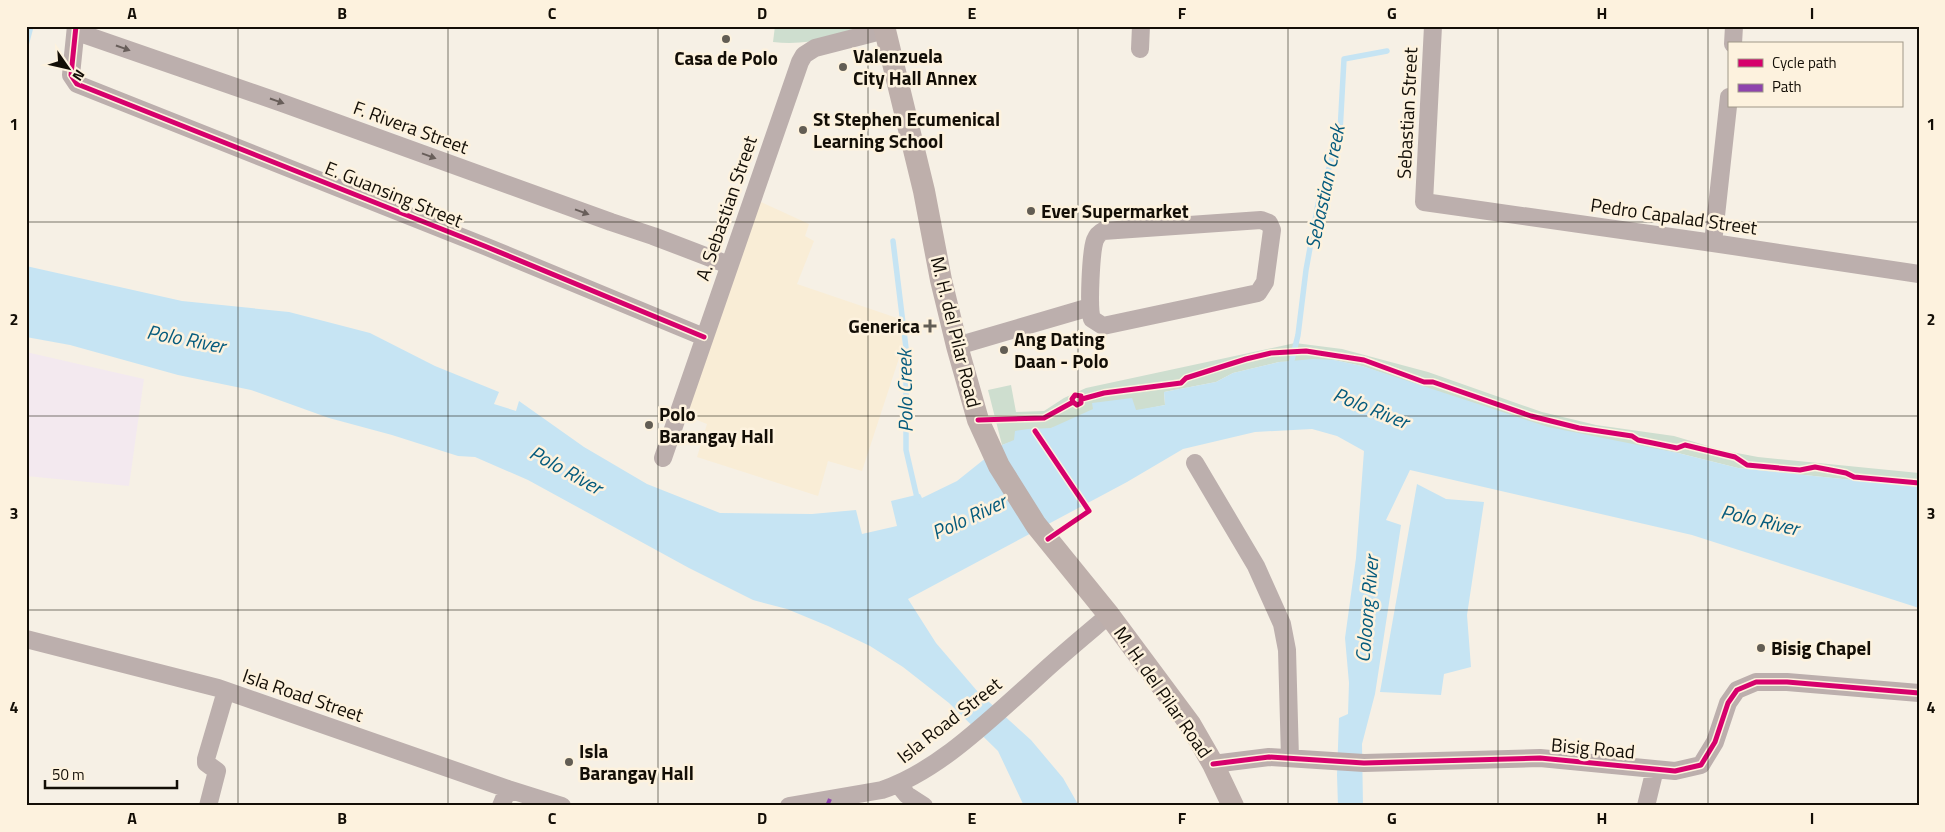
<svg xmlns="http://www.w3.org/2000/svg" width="1945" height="832" font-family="'Titillium Web',sans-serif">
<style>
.built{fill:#f9edd6}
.industrial{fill:#f3e9ef}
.green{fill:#cedecf}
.water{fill:#c6e4f3}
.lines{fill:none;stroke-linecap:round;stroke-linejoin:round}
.stream{stroke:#c6e4f3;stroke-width:5.5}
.minor{stroke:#bcafad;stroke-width:18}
.major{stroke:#beafab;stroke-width:22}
.quiet{stroke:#8e44ad;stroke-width:4;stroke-dasharray:8 4;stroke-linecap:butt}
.cycleway-casing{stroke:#fdf2de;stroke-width:8}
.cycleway{stroke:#d6006c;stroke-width:5}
.oneway{fill:#685e5a}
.grid{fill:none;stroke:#130e06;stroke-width:1;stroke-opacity:0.55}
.poi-dot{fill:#625d54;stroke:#fdf2de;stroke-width:2}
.labels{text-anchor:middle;stroke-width:5;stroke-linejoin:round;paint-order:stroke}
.poi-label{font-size:19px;font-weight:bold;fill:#130e06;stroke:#fdf2de;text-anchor:start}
.street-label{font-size:19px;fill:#130e06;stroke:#fdf2de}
.water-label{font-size:20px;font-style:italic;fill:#055b7d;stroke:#fdf2de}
.neatline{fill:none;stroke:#130e06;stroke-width:2}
.grid-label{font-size:16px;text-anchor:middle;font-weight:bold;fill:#130e06}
</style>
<rect width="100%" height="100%" fill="#f6f0e5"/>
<!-- built -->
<path class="built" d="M759,201L809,224L805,236L814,241L797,284L900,319L903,346L862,471L828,461L818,496L697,457L707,424L682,414Z"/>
<!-- industrial -->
<path class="industrial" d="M26,352L144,379L129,486L26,476Z"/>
<!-- green -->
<path class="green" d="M775,26H872C837,36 809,46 773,42Z
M1295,343L1342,349L1428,372L1542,412L1596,425L1674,436L1721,450L1758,457L1919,473V487L1738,468L1678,453L1539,431L1445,395L1362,366L1334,360L1279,362L1233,373L1216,382L1164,392L1165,405L1051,428L1002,445L988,390L1011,385L1016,412L1044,411L1064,398L1086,388Z"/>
<!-- water -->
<path class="water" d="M26,266L182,301L289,312L370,333L435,366L499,392L494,404L516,411L519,401L584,447L647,484L720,513L812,514L856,510L862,534L897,526L891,501L920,494L922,498L957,481L1002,445L1014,440L1015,431L1028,429L1051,428L1093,409L1092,403L1132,398L1136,410L1165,405L1164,392L1216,382L1233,373L1279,362L1313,359L1334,360L1362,366L1548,427L1678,453L1738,468L1919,487V608L1692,535L1410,470L1386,520L1401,525L1375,694L1362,744L1363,806H1338L1337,775L1339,718L1348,714L1349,683L1345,638L1356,558L1364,451L1337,436L1312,429L1255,432L1183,449L1127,482L908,599L936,643L978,692L1031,740L1063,778L1079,806H1024L998,751L949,703L903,667L870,646L828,626L787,609L753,600L689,568L528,480L475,457L458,456L392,435L329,418L251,390L178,375L70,345L26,337Z
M1417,484L1446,499L1484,502L1467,615L1471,667L1444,674L1441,695L1380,692Z"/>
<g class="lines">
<!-- stream -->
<path class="stream" d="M26,45L31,26
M893,241L906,348V450L918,502
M1290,368L1298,335L1306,270L1318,204L1340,132L1344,59L1387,51"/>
<!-- minor -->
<path class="minor" d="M76,26L71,75L77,84L487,247L704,337
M1433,26L1424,202L1713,243L1919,274
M77,32L282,103L611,222L653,236L729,265
M1733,44L1734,26
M1140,49L1141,26
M1261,220L1269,223L1272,230L1265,282L1258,293L1103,326L1092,319C1088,308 1091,251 1095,240C1097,235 1099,233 1103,231Z
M1713,243L1729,97
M957,346L1090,307
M663,458L800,62L804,55L815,48L885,30
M1195,463L1256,566L1282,624L1287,650L1290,758
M26,639L218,688L508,789L562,806
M1213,764L1269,757L1364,763L1540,758L1675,771L1701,765L1715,742L1728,703L1737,690L1756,682H1787L1919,693
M898,784L907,795L924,806
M208,806L217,771L206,763V759L226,691
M501,806L508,789
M789,806L882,790C938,771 987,722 1031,683C1056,659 1083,637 1109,615
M1646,806L1655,769"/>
<!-- major -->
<path class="major" d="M884,26L924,191L941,280L957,346L978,420L999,466L1036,525L1109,615L1190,724L1213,764L1233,806"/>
<!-- quiet -->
<path class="quiet" d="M827,806L830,799"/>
<!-- cycleway casing -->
<g class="cycleway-casing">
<path id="cycleway" d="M76,26L71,75L77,84L487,247L704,337
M1082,399L1104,393L1181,383L1186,378L1246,359L1271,353L1306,351L1364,360L1424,382H1433L1531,416L1579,428L1632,436L1638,440L1677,448L1685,445L1735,457L1747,465L1800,470L1815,467L1846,473L1854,477L1919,483
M978,420L1044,418L1073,402L1072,399L1075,395L1081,396V403L1077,405L1073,402
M1035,431L1089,511L1048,539
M1213,764L1269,757L1364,763L1540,758L1675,771L1701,765L1715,742L1728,703L1737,690L1756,682H1787L1919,693"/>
</g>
<!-- cycleway -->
<use href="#cycleway" class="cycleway"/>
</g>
<!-- one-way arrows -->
<defs><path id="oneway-solid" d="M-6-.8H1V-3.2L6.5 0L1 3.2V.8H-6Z" transform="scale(1.25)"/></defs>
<g class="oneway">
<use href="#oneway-solid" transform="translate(123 48) rotate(19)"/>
<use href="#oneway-solid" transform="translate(277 101) rotate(19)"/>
<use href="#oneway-solid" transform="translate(429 156) rotate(20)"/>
<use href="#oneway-solid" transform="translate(582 212) rotate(20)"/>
</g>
<!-- grid -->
<path class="grid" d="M238,26V806M448,26V806M658,26V806M868,26V806M1078,26V806M1288,26V806M1498,26V806M1708,26V806M26,222H1919M26,416H1919M26,610H1919"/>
<!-- markers -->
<g class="poi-dot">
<circle cx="726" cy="39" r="5"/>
<circle cx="843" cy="67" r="5"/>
<circle cx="803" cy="130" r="5"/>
<circle cx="1031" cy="211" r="5"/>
<path d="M927.5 318.5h5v5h5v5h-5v5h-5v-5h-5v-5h5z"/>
<circle cx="1004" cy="350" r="5"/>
<circle cx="649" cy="425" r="5"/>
<circle cx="1761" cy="648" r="5"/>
<circle cx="569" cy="762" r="5"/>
</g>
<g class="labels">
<!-- poi labels -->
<g class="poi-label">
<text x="853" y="63">Valenzuela<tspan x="853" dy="22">City Hall Annex</tspan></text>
<text x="726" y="65" text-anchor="middle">Casa de Polo</text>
<text x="813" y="126">St Stephen Ecumenical<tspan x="813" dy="22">Learning School</tspan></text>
<text x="1041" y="218">Ever Supermarket</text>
<text x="920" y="333" text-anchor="end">Generica</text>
<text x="1014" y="346">Ang Dating<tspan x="1014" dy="22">Daan - Polo</tspan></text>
<text x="659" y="421">Polo<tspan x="659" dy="22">Barangay Hall</tspan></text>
<text x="1771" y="655">Bisig Chapel</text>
<text x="579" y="758">Isla<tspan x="579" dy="22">Barangay Hall</tspan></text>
</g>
<!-- street labels -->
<g class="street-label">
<text transform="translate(1407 113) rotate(-87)" y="7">Sebastian Street</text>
<text transform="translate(411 127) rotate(20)" y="7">F. Rivera Street</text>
<text transform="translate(394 194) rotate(22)" y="7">E. Guansing Street</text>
<text transform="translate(726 208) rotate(-71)" y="7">A. Sebastian Street</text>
<text transform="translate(1674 216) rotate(8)" y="7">Pedro Capalad Street</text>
<text transform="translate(956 332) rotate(76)" y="7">M. H. del Pilar Road</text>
<text transform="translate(1163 692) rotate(55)" y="7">M. H. del Pilar Road</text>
<text transform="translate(303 695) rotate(19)" y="7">Isla Road Street</text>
<text transform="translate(949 720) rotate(-38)" y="7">Isla Road Street</text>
<text transform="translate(1593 748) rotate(5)" y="7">Bisig Road</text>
</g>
<!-- water labels -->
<g class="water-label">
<text transform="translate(1325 187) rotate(-78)" y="7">Sebastian Creek</text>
<text transform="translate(186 339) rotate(11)" y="7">Polo River</text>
<text transform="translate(905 391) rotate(-91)" y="7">Polo Creek</text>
<text transform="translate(1371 408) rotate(22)" y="7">Polo River</text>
<text transform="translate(566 470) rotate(29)" y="7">Polo River</text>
<text transform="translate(969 517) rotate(-25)" y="7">Polo River</text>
<text transform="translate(1760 520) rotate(13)" y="7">Polo River</text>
<text transform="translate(1367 609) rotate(-85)" y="7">Coloong River</text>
</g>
</g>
<!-- border -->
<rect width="1945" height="832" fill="none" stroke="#fdf2de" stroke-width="55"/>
<!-- legend -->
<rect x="1728" y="42" width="175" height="65" fill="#fdf2de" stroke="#9f9788"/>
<rect x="1738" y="59" width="25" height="8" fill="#d6006c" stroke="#9f9788"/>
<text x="1772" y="68" font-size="15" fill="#130e06">Cycle path</text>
<rect x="1738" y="84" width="25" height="8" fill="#8e44ad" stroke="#9f9788"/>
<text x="1772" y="92" font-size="15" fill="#130e06">Path</text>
<!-- north arrow -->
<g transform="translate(68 68) rotate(124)" stroke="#fdf2de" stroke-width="4" paint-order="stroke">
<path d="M0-4L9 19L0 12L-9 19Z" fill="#130e06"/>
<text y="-8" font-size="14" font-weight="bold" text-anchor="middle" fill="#130e06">N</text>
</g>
<!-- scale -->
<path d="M45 780v8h132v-8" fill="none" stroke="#130e06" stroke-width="2.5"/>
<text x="52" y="780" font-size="15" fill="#130e06" stroke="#fdf2de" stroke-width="4" paint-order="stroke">50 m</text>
<rect x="28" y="28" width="1890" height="776" class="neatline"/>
<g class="grid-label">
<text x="132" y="19">A</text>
<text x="342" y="19">B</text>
<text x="552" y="19">C</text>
<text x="762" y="19">D</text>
<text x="972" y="19">E</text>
<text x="1182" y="19">F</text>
<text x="1392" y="19">G</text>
<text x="1602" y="19">H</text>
<text x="1812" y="19">I</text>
<text x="14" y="130">1</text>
<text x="1931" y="130">1</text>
<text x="14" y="325">2</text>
<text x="1931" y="325">2</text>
<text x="14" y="519">3</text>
<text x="1931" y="519">3</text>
<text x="14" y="713">4</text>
<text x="1931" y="713">4</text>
<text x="132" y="824">A</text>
<text x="342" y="824">B</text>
<text x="552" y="824">C</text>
<text x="762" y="824">D</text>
<text x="972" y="824">E</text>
<text x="1182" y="824">F</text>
<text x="1392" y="824">G</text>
<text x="1602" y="824">H</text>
<text x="1812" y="824">I</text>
</g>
</svg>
